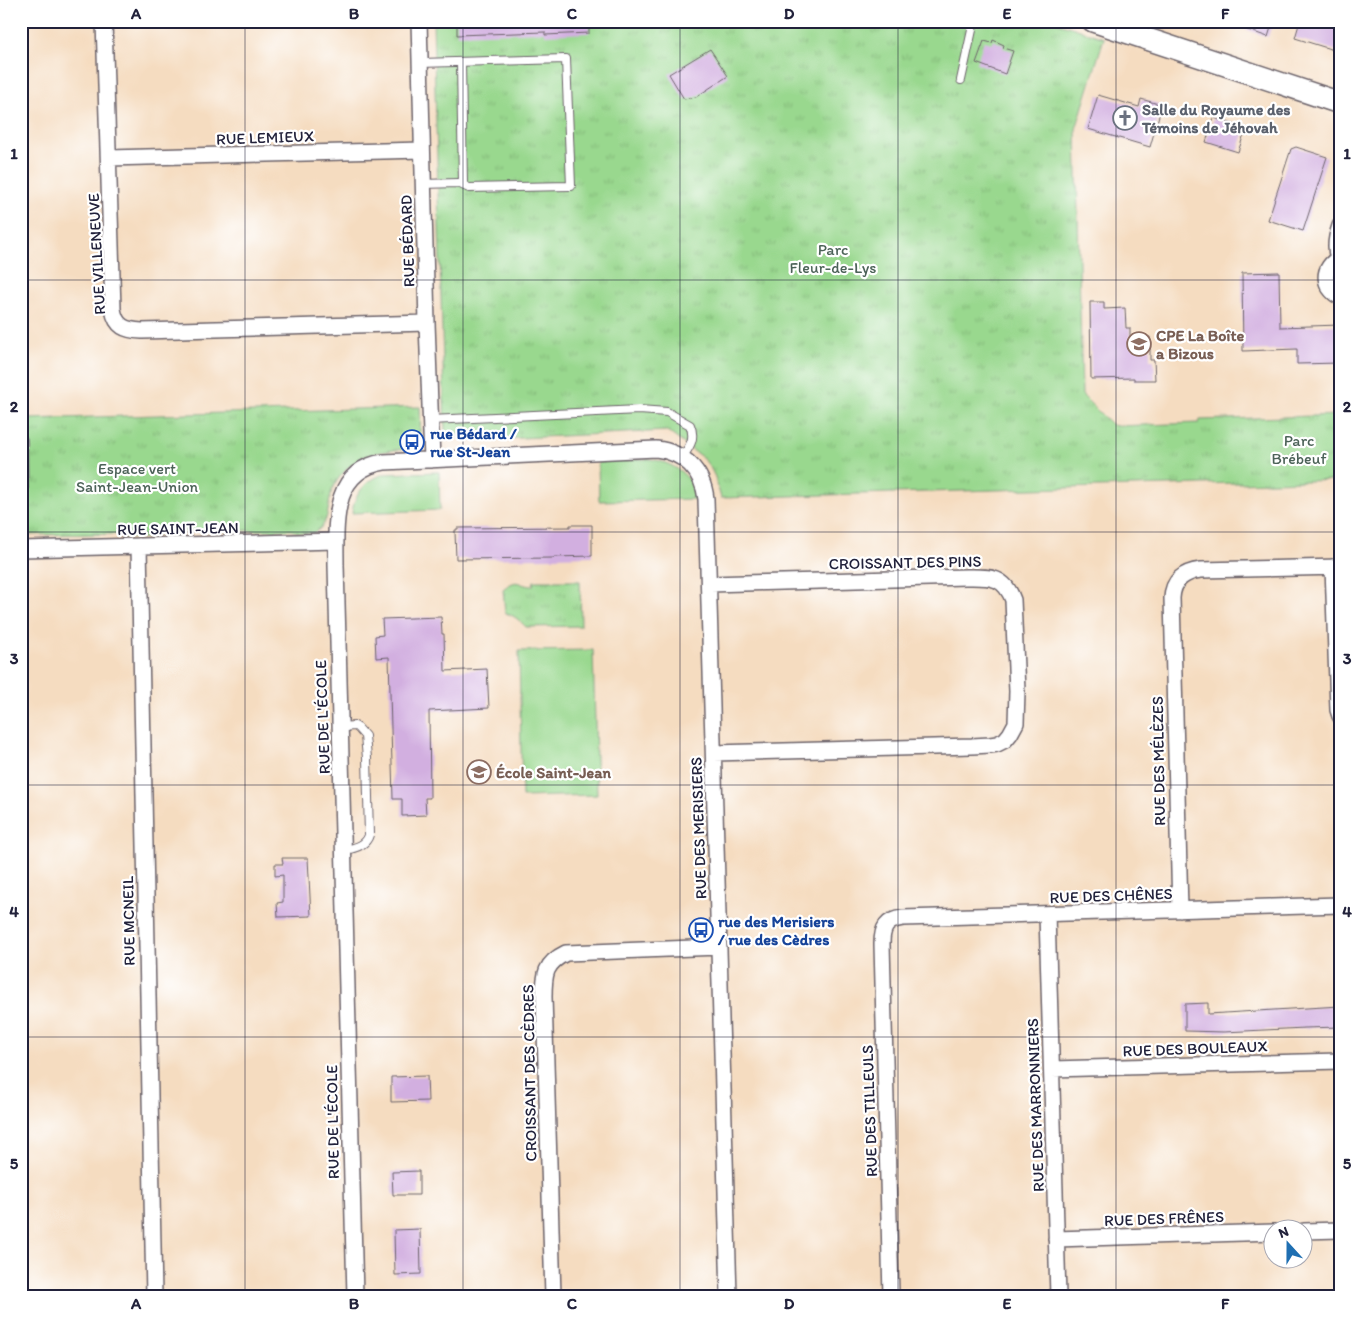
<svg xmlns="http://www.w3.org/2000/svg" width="1361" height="1317" font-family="Itim,sans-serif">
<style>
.green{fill:#99d88e;stroke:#5e7d64}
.park{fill:url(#park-tufts);stroke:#5e7d64}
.building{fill:#d2afe0}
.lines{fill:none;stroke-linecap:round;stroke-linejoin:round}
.lane-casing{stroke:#6c636a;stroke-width:10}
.street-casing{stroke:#6c636a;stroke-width:18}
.secondary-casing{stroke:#6c636a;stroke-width:24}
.lane{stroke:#fff;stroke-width:8}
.street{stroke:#fff;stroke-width:15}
.secondary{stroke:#fff;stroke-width:21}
.grid{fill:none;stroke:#22223b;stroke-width:1;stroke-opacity:0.55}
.labels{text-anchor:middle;stroke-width:4.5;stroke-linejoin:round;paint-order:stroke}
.worship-label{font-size:16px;font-weight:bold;fill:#5b616d;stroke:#fff;text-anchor:start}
.street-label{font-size:16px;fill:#22223b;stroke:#fff}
.park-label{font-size:16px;fill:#4c6258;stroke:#fff}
.education-label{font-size:16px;font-weight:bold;fill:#785e54;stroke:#fff;text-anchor:start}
.transit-label{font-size:16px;font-weight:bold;fill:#164399;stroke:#fff;text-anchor:start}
.neatline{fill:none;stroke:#22223b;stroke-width:2}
.grid-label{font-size:16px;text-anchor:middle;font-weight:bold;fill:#22223b}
</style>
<defs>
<pattern id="park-tufts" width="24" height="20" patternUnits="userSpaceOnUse" patternTransform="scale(1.25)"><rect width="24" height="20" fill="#99d88e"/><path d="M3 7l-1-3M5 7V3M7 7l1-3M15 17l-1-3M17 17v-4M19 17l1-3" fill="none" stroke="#84b97b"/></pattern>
</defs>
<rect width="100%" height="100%" fill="#fff"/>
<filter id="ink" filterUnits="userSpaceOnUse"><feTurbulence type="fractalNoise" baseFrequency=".02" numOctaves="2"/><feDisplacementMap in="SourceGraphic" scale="10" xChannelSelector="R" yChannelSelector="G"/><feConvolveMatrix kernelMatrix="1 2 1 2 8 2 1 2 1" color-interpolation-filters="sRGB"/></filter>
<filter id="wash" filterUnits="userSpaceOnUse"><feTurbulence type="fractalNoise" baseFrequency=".0096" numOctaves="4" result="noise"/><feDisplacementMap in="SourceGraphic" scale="20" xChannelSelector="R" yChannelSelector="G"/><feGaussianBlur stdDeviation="1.12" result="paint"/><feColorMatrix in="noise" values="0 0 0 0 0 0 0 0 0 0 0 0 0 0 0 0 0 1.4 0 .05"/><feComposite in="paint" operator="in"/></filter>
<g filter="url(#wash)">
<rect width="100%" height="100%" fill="#f5dcc0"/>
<!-- green -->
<path class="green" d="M650,459C671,462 695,475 695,499L599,501L598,461Z
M439,472L440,510L352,513C355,493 365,481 384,474Z
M593,650L597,795L522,797L519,651Z"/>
<!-- park -->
<path class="park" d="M433,21H1053L1104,38L1076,129L1082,395L1112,425L1117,426L1199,423L1200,420L1340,415V480L721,498L715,477L710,467L703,458L667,431L478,440L445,432Z
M420,407C420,419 423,436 414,445C407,451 397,449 388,451C377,452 365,455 356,462C346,468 338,478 333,488C326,503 332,528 311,533C303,535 296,531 289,530L164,532L149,538H126L114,534L21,535V423L28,422V419Z
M534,581H580L581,626L526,627C519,620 514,615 505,613L503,589C520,576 517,586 533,586Z"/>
<g id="blocks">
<!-- building -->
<path class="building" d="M457,21H589V33L545,35V32L457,35Z
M1229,21H1273L1268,37L1228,23Z
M1300,21H1340V52L1295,38Z
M993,40L1004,45L1003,48L1013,51L1005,74L976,63L984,41L992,43Z
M710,49L728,76L696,97L684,99L669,74Z
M1098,95L1139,107L1141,99L1162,105L1150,147L1088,129Z
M1214,118L1246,128L1238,152L1206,142Z
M1296,147L1327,157L1303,231L1268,220L1291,149Z
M1279,272L1280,327L1340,325V363L1297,364V349L1243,351L1242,273Z
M1090,302H1104V309L1125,308L1126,328H1130V338L1150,337V360H1154L1155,380H1134V378L1091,379Z
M570,525H592V556L554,557V558L456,559L455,532V530H457V528L570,527Z
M441,617L442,634H444L445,671L487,669L489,708L429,711L430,798H425L426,815L402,816V799H393L389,657L376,658L375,636L383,635L382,619Z
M282,858H308L311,916L278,917L277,903L283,902V875L275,876V864H283Z
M1208,1003V1014L1340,1006V1027L1305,1028L1224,1032L1185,1031V1004Z
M427,1076L428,1101L391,1102V1077Z
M419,1171V1195H393L392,1172Z
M420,1229L421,1274L395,1275L394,1230Z"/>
</g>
</g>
<g filter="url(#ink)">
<use href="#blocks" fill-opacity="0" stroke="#6c636a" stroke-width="1"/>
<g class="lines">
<!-- lane casing -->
<g class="lane-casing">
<path id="lane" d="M461,62L463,185
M420,63L566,59L571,186L469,188L458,183L423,184
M961,80L974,21
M430,420L639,410L667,412L690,425C696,439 689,447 682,458
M21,440H23L24,493
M340,727L355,726L358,728L365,736L367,758L369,835C366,846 354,848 343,851"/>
</g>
<!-- street casing -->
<g class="street-casing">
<path id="street" d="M104,21L113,309C116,327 125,330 142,331L427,323
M419,21L427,323L432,460
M109,158L422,150
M1338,258C1334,247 1336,237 1340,226
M1340,258C1321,267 1322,287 1340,297
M139,546L154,1296
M21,549L336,541
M1333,567L1338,710L1340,716
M710,584L966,577C989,577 1004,575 1013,600L1017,691L1016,723L1010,734L1005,740L997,744L990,745L972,746L714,753
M1180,910L1172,598C1173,580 1184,572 1201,570L1340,567
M1047,914L1058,1296
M1052,1069L1340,1061
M1304,1231L1340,1230
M1056,1239L1274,1232
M355,1296L336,565C336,524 331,470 384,462L656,449C684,452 703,471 706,499L729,1296
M553,1296L544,997C544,974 545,963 566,953L719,947
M891,1296L882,944C882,928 886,920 903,918L1340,905"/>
</g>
<!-- secondary casing -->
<g class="secondary-casing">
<path id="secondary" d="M1093,21L1340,103"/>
</g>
<!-- lane -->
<use href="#lane" class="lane"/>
<!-- street -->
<use href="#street" class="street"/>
<!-- secondary -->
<use href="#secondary" class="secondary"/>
</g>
</g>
<!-- grid -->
<path class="grid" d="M245,21V1296M463,21V1296M680,21V1296M898,21V1296M1116,21V1296M21,280H1340M21,532H1340M21,785H1340M21,1037H1340"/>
<!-- icons -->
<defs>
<g id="church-ring" transform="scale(1.25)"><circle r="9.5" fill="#fff" stroke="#6b7280" stroke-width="1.5"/><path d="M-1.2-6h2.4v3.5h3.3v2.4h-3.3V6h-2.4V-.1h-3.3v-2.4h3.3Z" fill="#6b7280"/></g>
<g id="school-ring" transform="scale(1.25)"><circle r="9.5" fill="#fff" stroke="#8d6e63" stroke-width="1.5"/><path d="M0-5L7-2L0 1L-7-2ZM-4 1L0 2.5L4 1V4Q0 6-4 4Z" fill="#8d6e63"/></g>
<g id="bus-ring" transform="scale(1.25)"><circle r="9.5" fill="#fff" stroke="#1a4fb4" stroke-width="1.5"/><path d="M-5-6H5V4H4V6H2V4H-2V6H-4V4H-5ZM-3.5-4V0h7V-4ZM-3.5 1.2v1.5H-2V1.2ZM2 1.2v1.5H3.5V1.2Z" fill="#1a4fb4"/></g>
</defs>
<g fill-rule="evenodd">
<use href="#church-ring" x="1125" y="118"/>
<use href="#school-ring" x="1139" y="344"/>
<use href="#bus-ring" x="412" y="442"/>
<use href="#school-ring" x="479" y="772"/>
<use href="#bus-ring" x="701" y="930"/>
</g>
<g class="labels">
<!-- worship labels -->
<g class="worship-label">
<text x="1142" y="115">Salle du Royaume des<tspan x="1142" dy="18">Témoins de Jéhovah</tspan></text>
</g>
<!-- street labels -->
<g class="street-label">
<text transform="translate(265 137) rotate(-2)" y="6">RUE LEMIEUX</text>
<text transform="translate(407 241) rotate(-92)" y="6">RUE BÉDARD</text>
<text transform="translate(96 254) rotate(-93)" y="6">RUE VILLENEUVE</text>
<text transform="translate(178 528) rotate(-1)" y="6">RUE SAINT-JEAN</text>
<text transform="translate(905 562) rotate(-1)" y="6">CROISSANT DES PINS</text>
<text transform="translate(322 717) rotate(-92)" y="6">RUE DE L'ÉCOLE</text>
<text transform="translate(1158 761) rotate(-91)" y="6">RUE DES MÉLÈZES</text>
<text transform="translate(698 828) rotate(-92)" y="6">RUE DES MERISIERS</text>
<text transform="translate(1111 895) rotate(-2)" y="6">RUE DES CHÊNES</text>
<text transform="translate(128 921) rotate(-91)" y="6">RUE MCNEIL</text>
<text transform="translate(1195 1048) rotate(-2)" y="6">RUE DES BOULEAUX</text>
<text transform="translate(529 1073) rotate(-91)" y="6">CROISSANT DES CÈDRES</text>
<text transform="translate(1035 1105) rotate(-92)" y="6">RUE DES MARRONNIERS</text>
<text transform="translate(869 1111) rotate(-92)" y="6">RUE DES TILLEULS</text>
<text transform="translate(332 1122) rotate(-91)" y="6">RUE DE L'ÉCOLE</text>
<text transform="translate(1164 1218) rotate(-2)" y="6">RUE DES FRÊNES</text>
</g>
<!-- park labels -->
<g class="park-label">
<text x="833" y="255">Parc<tspan x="833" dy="18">Fleur-de-Lys</tspan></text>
<text x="1299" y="446">Parc<tspan x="1299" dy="18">Brébeuf</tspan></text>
<text x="137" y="474">Espace vert<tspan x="137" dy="18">Saint-Jean-Union</tspan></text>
</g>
<!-- education labels -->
<g class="education-label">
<text x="1156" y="341">CPE La Boîte<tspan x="1156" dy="18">a Bizous</tspan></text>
<text x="496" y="778">École Saint-Jean</text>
</g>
<!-- transit labels -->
<g class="transit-label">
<text x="430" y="439">rue Bédard /<tspan x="430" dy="18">rue St-Jean</tspan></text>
<text x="718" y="927">rue des Merisiers<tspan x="718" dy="18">/ rue des Cèdres</tspan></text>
</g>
</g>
<!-- margin -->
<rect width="1361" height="1317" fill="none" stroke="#fff" stroke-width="55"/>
<!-- north arrow -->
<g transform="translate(1288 1244) rotate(339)"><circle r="24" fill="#ffffff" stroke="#a7a7b1"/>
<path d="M0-4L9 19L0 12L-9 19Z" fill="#1f6fb2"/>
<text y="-8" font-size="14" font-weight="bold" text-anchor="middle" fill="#22223b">N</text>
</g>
<rect x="28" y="28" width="1306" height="1262" class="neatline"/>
<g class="grid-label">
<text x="136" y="19">A</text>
<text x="354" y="19">B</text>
<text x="572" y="19">C</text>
<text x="789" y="19">D</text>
<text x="1007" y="19">E</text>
<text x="1225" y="19">F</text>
<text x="14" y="159">1</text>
<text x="1347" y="159">1</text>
<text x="14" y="412">2</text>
<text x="1347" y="412">2</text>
<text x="14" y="664">3</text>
<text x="1347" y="664">3</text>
<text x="14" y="917">4</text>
<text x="1347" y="917">4</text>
<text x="14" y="1169">5</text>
<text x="1347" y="1169">5</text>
<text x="136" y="1309">A</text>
<text x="354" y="1309">B</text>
<text x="572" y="1309">C</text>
<text x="789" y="1309">D</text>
<text x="1007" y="1309">E</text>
<text x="1225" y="1309">F</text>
</g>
</svg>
